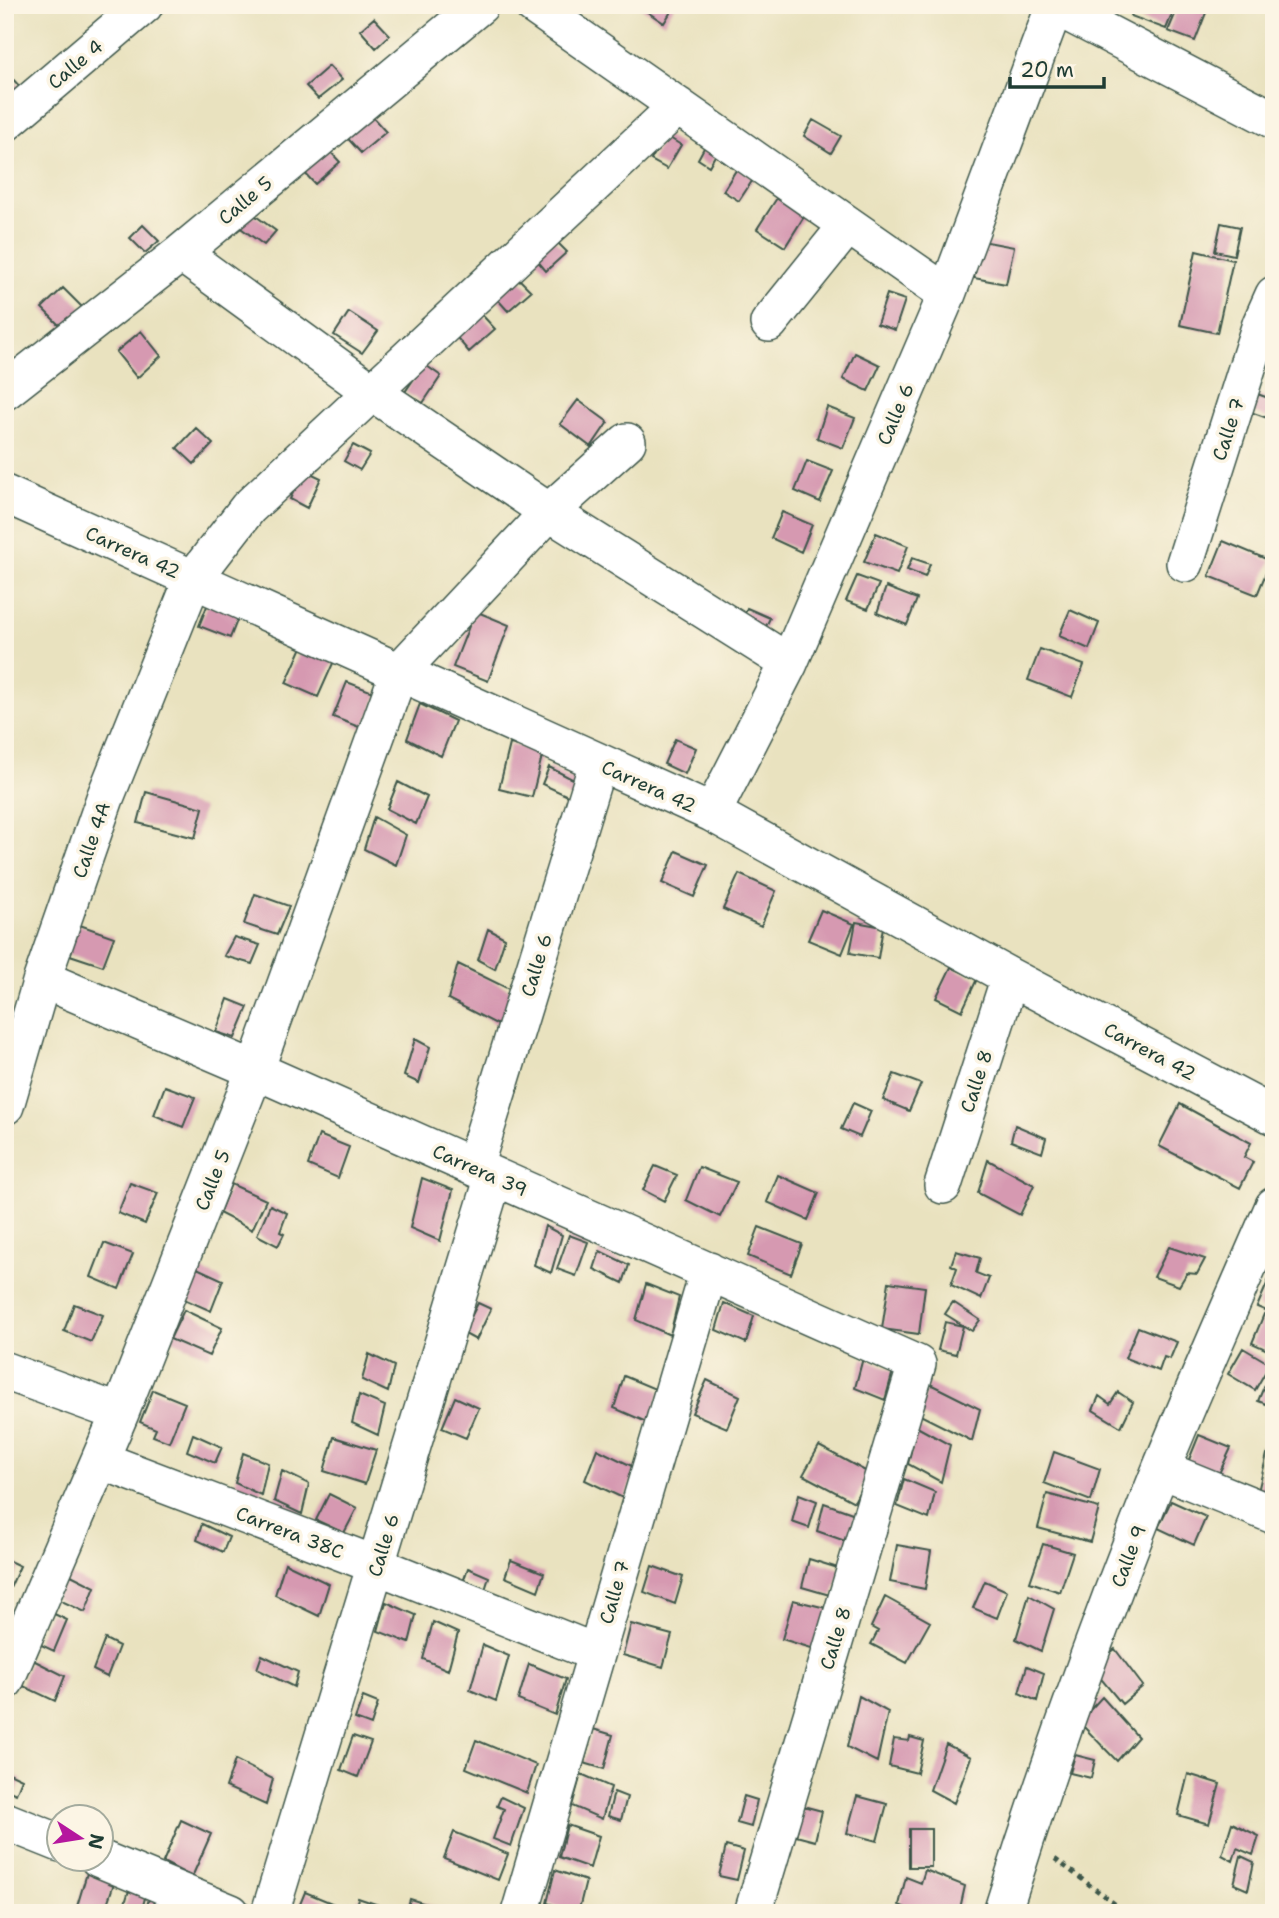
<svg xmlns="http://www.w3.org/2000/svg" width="1279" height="1918" font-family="'Shantell Sans',sans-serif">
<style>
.building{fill:#d699b1}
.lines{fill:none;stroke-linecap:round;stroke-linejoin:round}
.minor-casing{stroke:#3d5649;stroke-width:40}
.path{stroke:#3d5649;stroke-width:4.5;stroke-dasharray:5 5;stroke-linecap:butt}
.minor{stroke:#fff;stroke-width:37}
.labels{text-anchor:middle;stroke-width:7;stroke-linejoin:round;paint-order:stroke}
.street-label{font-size:19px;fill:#1f3d34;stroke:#fcf5e5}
</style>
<rect width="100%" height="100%" fill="#fcf5e5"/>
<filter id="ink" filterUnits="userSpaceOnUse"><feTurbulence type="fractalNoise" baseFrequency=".0143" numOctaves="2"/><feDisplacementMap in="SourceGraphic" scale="14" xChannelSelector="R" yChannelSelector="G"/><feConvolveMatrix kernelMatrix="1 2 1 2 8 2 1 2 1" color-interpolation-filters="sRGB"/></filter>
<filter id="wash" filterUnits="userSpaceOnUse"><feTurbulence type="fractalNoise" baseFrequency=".00686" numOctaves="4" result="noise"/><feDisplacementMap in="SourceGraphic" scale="28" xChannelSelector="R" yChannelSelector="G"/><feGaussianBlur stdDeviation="1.57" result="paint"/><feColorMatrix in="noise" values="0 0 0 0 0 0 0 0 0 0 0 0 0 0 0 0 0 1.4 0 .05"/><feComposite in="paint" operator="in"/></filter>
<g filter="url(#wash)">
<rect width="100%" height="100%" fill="#e9e2bf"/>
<g id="blocks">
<!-- building -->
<path class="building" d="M637,5H675L664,23Z
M1135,5H1156L1173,12L1166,29L1131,16Z
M1179,5H1209L1195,41L1168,31Z
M374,18L390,35L376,48L360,30Z
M329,66L342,80L318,99L306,86Z
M9,75L22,89L5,103V78Z
M367,111L386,132L361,153L342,132Z
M813,120L841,136L831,153L804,136Z
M665,135L681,145L667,169L651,160Z
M705,146L716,154L709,166L698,159Z
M327,148L340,162L315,184L302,170Z
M738,167L754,178L739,201L723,191Z
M777,198L805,215L785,247L757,229Z
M249,211L276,231L264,245L238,226Z
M1221,223L1240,227L1234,255L1215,251Z
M143,225L159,241L145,253L130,238Z
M550,235L567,252L546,271L531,253Z
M982,241L1014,247L1006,284L974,278Z
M1196,251L1233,260L1217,333L1180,325Z
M511,271L531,291L508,311L489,290Z
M63,288L83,308L62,328L42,308Z
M887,294L905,300L895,330L877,324Z
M472,304L495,329L469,352L448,327Z
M349,312L378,331L362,353L334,335Z
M141,331L161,356L137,378L116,352Z
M855,353L880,365L868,391L843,379Z
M424,364L441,376L423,403L405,392Z
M1249,391L1274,400L1273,420L1242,409Z
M578,400L608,422L591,447L560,424Z
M827,407L855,418L843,448L817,438Z
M196,428L213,444L194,464L177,448Z
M353,445L370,454L360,470L344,461Z
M807,461L833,471L820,502L795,491Z
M304,470L321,478L307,508L290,499Z
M782,512L812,525L801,552L771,538Z
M876,533L908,546L897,574L864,562Z
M1223,541L1271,561L1257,595L1209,576Z
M912,558L930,564L925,577L907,570Z
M857,576L879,584L868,609L846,601Z
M886,587L917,599L907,625L877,613Z
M211,596L242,608L230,638L199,626Z
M747,608L770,618L762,635L740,626Z
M1070,610L1099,623L1089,649L1059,636Z
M475,611L509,625L488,681L453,667Z
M302,647L334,661L318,697L286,683Z
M1040,649L1084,665L1072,697L1028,680Z
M347,682L378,694L364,729L333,717Z
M420,704L455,721L441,756L407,739Z
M675,739L696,748L685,774L664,764Z
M510,744L543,752L532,797L499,789Z
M549,767L578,782L572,798L542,784Z
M398,782L427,797L416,824L387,809Z
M146,792L203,808L195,838L138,823Z
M374,817L406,835L396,865L364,849Z
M676,851L708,865L694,897L662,883Z
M739,874L776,891L761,926L723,909Z
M255,894L289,906L277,935L244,924Z
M821,910L854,924L842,954L808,940Z
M856,922L883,927L878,958L850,953Z
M77,924L114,937L103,966L67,954Z
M488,929L505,938L495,969L478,960Z
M234,937L260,945L252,964L224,956Z
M458,964L511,990L502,1027L448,999Z
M951,967L977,979L962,1011L936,998Z
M228,999L248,1007L235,1038L216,1032Z
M415,1039L430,1047L419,1083L404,1076Z
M894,1074L921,1084L909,1111L883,1100Z
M165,1086L195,1097L183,1127L154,1115Z
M853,1103L871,1111L860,1137L841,1129Z
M1180,1104L1251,1143L1244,1157L1253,1162L1240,1188L1159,1146Z
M1015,1125L1046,1138L1042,1153L1011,1141Z
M319,1135L349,1147L338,1178L308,1165Z
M988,1160L1034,1185L1020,1215L978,1193Z
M655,1166L677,1175L664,1201L643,1190Z
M699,1167L737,1182L720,1217L686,1200Z
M778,1175L819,1193L808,1220L767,1202Z
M422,1178L453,1190L440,1241L410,1228Z
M130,1183L158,1193L145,1224L118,1213Z
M231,1184L266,1200L252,1230L219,1213Z
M270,1205L287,1213L280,1232L284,1234L278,1246L257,1235Z
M545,1226L562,1235L551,1273L534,1265Z
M759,1227L802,1244L791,1274L748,1256Z
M569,1235L588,1242L576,1276L557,1269Z
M104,1243L133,1254L119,1289L91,1277Z
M1169,1247L1205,1259L1197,1274L1187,1273L1179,1286L1154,1277Z
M600,1251L629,1265L623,1283L594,1269Z
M956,1251L980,1258L976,1273L989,1278L981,1299L951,1285L957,1268L951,1265Z
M197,1268L223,1280L211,1311L184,1299Z
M1270,1277L1274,1278V1314L1257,1307Z
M889,1282L925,1287L919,1334L882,1329Z
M646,1284L679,1297L670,1335L636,1320Z
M953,1302L980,1320L972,1331L945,1314Z
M478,1303L491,1309L476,1340L463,1333Z
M724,1303L754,1316L746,1343L716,1330Z
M74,1304L103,1315L91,1342L64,1331Z
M184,1310L222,1328L209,1356L170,1339Z
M1264,1314L1274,1319V1353L1252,1343Z
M945,1322L963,1326L956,1354L938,1350Z
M1138,1327L1177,1342L1170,1359L1164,1357L1159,1371L1125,1358Z
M1243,1348L1270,1364L1255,1390L1228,1374Z
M369,1354L394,1366L388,1392L362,1380Z
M863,1358L893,1371L885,1400L855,1388Z
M1274,1363V1407L1258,1401Z
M624,1376L660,1391L651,1424L614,1408Z
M707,1380L740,1396L727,1428L692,1413Z
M928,1383L980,1409L972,1441L920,1415Z
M153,1390L185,1403L169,1442L153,1436L156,1429L140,1422Z
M1118,1392L1133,1402L1121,1427L1093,1410L1099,1396L1110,1404Z
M359,1395L385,1406L378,1435L352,1423Z
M455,1397L479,1408L466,1438L442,1428Z
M917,1427L950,1445L941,1482L908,1464Z
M193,1434L222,1447L215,1463L187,1451Z
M1199,1435L1231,1448L1216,1480L1186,1467Z
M334,1437L376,1450L365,1484L324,1471Z
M819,1446L869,1473L854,1502L803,1475Z
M597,1449L636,1468L625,1499L585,1480Z
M1054,1452L1100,1469L1091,1501L1044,1483Z
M243,1453L268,1463L261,1495L235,1483Z
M1267,1454L1274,1456V1505L1256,1500Z
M282,1471L309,1484L302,1514L274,1501Z
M904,1479L935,1492L929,1519L897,1506Z
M329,1494L357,1508L344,1533L316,1520Z
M799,1494L817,1501L809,1528L792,1522Z
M1047,1494L1099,1508L1090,1542L1038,1528Z
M1171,1501L1206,1517L1194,1545L1158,1528Z
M824,1503L855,1514L848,1542L817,1531Z
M202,1524L229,1537L223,1552L197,1540Z
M1043,1544L1073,1553L1060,1592L1030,1582Z
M897,1545L931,1551L925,1589L890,1582Z
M5,1559L20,1566L5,1599Z
M809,1559L841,1569L833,1596L802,1587Z
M511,1560L544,1573L538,1591L505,1577Z
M285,1563L329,1584L319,1616L275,1595Z
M652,1566L683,1577L675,1604L644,1592Z
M468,1568L489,1577L485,1590L463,1582Z
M65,1572L95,1587L85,1612L55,1598Z
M985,1581L1007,1591L997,1618L973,1608Z
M1029,1595L1054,1609L1041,1651L1016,1639Z
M885,1597L930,1622L907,1663L871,1644L878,1631L871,1627Z
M793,1600L830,1609L818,1650L782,1639Z
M386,1602L416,1615L409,1643L378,1631Z
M50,1612L67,1620L54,1651L37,1643Z
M433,1622L458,1633L448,1670L423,1659Z
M631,1624L672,1635L663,1667L623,1655Z
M105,1639L119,1646L107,1677L93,1670Z
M483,1645L509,1656L496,1701L470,1690Z
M1115,1649L1143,1686L1122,1704L1092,1668Z
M262,1655L298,1672L294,1687L257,1669Z
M31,1659L65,1676L55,1701L21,1685Z
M529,1664L566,1679L555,1715L518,1700Z
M1027,1666L1044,1673L1037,1701L1019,1693Z
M859,1696L888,1712L877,1762L847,1747Z
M363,1697L378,1703L371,1725L355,1719Z
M1102,1697L1138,1737L1117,1761L1079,1722Z
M593,1729L613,1735L604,1769L584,1763Z
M353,1736L371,1742L358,1777L341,1770Z
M910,1737L924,1741L917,1773L889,1766L894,1739L909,1741Z
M476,1740L536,1765L527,1793L466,1768Z
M946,1744L971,1757L954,1803L930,1790Z
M1075,1755L1095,1760L1091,1778L1070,1773Z
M235,1760L273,1779L266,1805L226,1787Z
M5,1771L22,1779L16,1794L5,1789Z
M581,1774L611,1787L602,1819L572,1806Z
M1188,1774L1220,1784L1209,1824L1178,1815Z
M614,1792L627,1797L621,1820L608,1816Z
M744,1796L757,1800L751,1827L737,1823Z
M857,1796L887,1804L877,1841L847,1833Z
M501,1797L524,1808L511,1846L493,1839L504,1809L497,1806Z
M803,1806L822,1811L815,1841L796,1836Z
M181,1820L211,1834L192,1877L163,1862Z
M1232,1823L1259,1836L1253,1855L1237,1848L1233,1861L1222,1855Z
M567,1825L599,1836L590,1868L559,1857Z
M909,1829H931V1867H909Z
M454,1832L508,1854L498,1880L444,1858Z
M5,1834L14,1837L5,1861Z
M726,1846L744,1851L737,1880L719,1876Z
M1241,1856L1254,1862L1248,1890L1234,1884Z
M555,1870L586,1881L578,1913L547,1903Z
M925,1870L965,1886L959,1913H917L899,1905L906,1877L921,1883Z
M87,1873L114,1883L104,1913H75Z
M130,1887L146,1894L141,1913H122Z
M305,1892L339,1906L336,1913H306L298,1909Z
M150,1895L177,1907L175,1913H145Z
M358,1898L390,1909L389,1913H354Z
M410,1899L442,1909L441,1913H406Z"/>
</g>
</g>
<g filter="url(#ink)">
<use href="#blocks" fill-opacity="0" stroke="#3d5649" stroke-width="2"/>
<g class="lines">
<!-- minor casing -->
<g class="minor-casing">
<path id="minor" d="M533,5L947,294
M1055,6L1274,120
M5,123L144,5
M181,253L372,392L549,512L789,663
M769,323L848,225
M5,391L181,253L480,5
M5,494L712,813L1010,977L1274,1116
M1185,563L1261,324L1274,295
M712,813L789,663L947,294L1055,5
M42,979L255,1070L917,1364L753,1913
M5,1106L42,979L105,798L193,579L248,508L678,106
M474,1167L598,763
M943,1185L1010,977
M5,1371L120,1413
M100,1460L376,1565L596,1653
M1161,1469L1274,1515
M5,1681L120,1413L255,1070L399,672L549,512L627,442
M5,1821L60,1843
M98,1858L231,1913
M270,1913L494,1176
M520,1913L709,1271
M1002,1913C1049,1763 1102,1615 1161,1469C1197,1381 1236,1294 1274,1206"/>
</g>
<!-- path -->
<path class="path" d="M1055,1859L1127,1913"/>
<!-- minor -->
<use href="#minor" class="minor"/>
</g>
</g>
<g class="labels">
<!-- street labels -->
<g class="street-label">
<text transform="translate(75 64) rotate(-40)" y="7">Calle 4</text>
<text transform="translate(245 200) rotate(-40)" y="7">Calle 5</text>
<text transform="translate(895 414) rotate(-67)" y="7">Calle 6</text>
<text transform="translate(1228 429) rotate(-72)" y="7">Calle 7</text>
<text transform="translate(133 552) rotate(24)" y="7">Carrera 42</text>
<text transform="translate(649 786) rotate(24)" y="7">Carrera 42</text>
<text transform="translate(91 840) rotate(-71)" y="7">Calle 4A</text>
<text transform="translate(536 965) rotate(-73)" y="7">Calle 6</text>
<text transform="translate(1150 1051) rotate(28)" y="7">Carrera 42</text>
<text transform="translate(976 1081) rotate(-72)" y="7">Calle 8</text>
<text transform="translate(480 1170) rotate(24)" y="7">Carrera 39</text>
<text transform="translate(212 1180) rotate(-68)" y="7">Calle 5</text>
<text transform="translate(290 1532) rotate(21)" y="7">Carrera 38C</text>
<text transform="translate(383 1545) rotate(-73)" y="7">Calle 6</text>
<text transform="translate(1128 1556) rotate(-69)" y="7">Calle 9</text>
<text transform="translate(614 1592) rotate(-74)" y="7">Calle 7</text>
<text transform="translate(835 1638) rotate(-73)" y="7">Calle 8</text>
</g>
</g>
<!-- margin -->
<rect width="1279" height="1918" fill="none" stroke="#fcf5e5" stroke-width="28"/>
<!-- north arrow -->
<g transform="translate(80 1838) rotate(102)"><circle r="33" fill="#fcf5e5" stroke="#a4ab9e" stroke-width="2"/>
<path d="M0-5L12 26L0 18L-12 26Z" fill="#b5179e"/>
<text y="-10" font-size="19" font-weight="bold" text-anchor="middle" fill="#1f3d34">N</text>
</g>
<!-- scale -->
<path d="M1010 77v10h94v-10" fill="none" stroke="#1f3d34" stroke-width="3.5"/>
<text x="1020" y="77" font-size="21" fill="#1f3d34" stroke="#fcf5e5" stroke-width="5" paint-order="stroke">20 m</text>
</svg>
